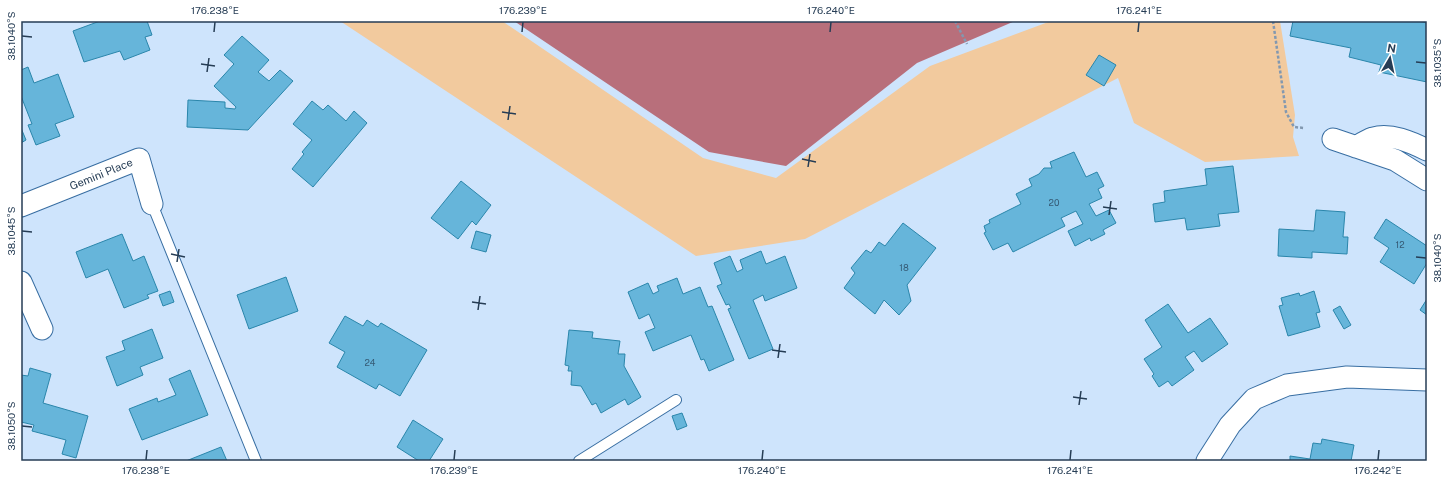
<svg xmlns="http://www.w3.org/2000/svg" width="1448" height="482" font-family="'Public Sans',sans-serif">
<style>
.green{fill:#f2ca9e}
.water{fill:#b86f7b}
.building{fill:#66b5da;stroke:#2a86ab}
.lines{fill:none;stroke-linecap:round;stroke-linejoin:round}
.lane-casing{stroke:#386ea2;stroke-width:12}
.street-casing{stroke:#386ea2;stroke-width:23}
.path{stroke:#8298b0;stroke-width:2.5;stroke-dasharray:3 2;stroke-linecap:butt}
.lane{stroke:#fff;stroke-width:10}
.street{stroke:#fff;stroke-width:21}
.ticks{fill:none;stroke:#263d55;stroke-width:1.5}
.labels{text-anchor:middle;stroke-width:3.5;stroke-linejoin:round;paint-order:stroke}
.number-label{font-size:9px;fill:#365b76}
.street-label{font-size:11px;fill:#263d55;stroke:#fff}
.neatline{fill:none;stroke:#263d55;stroke-width:1.5}
.ticks-label{font-size:10px;text-anchor:middle;fill:#263d55}
</style>
<rect width="100%" height="100%" fill="#cee4fc"/>
<!-- green -->
<path class="green" d="M340,21H502L703,158L776,178L930,66L1051,21H1280L1295,115L1293,137L1299,156L1205,162L1134,123L1118,78L805,239L696,256Z"/>
<!-- water -->
<path class="water" d="M514,21H1015L917,63L786,166L709,152Z"/>
<!-- building -->
<path class="building" d="M100,21H147L152,35L145,37L150,50L124,60L120,51L84,62L73,31Z
M1293,21H1417L1427,23V82L1379,72L1381,65L1349,57L1351,48L1290,36Z
M242,36L269,60L258,72L269,81L280,70L293,81L248,130L187,127L188,100L225,102V108L235,109L236,107L214,86L234,64L224,55Z
M1099,55L1116,65L1104,86L1086,75Z
M28,67L34,83L58,74L74,117L55,124L60,136L36,145L28,125L32,124L21,96V70Z
M312,101L323,110L328,105L346,121L354,111L367,123L313,187L292,169L304,154L302,152L312,140L293,124Z
M21,128L26,140L21,143Z
M1074,152L1086,177L1097,172L1104,186L1098,189L1102,198L1089,204L1096,216L1109,210L1116,223L1103,230L1105,234L1091,241L1090,238L1075,246L1068,231L1083,224L1076,211L1061,218L1065,226L1013,252L1008,243L993,250L984,233L986,232L984,226L990,223L989,220L1021,204L1016,194L1032,186L1029,179L1039,174L1044,168H1052L1050,162Z
M1233,166L1239,212L1218,214L1220,226L1187,230L1185,218L1155,222L1153,204L1165,202L1164,191L1207,185L1205,169Z
M461,181L491,205L476,225L472,221L458,239L431,218Z
M1316,210L1345,212L1343,237H1348L1347,254L1312,252V258L1278,256L1279,229L1314,231Z
M1386,219L1427,246V263L1414,284L1380,262L1389,248L1374,238Z
M903,223L936,248L907,285L911,301L899,315L884,300L875,314L844,288L855,273L851,268L866,250L871,253L879,242L885,246Z
M476,231L491,235L486,252L471,248Z
M122,234L133,261L144,256L158,291L147,295L149,298L124,308L108,269L86,278L76,252Z
M761,251L766,264L785,256L797,288L765,301L763,295L753,300L773,349L749,359L728,309L731,308L729,304L726,305L717,286L722,284L714,263L730,256L737,272L743,269L740,260Z
M286,277L298,311L249,329L237,295Z
M677,278L683,294L700,287L708,307L712,306L734,360L709,371L704,359L701,360L691,335L653,351L645,332L655,328L649,314L639,319L628,292L648,283L653,294L659,291L657,286Z
M170,291L174,302L163,306L159,295Z
M1314,291L1320,312L1316,313L1320,327L1288,336L1279,306L1283,305L1281,298L1299,293L1300,296Z
M1427,299V315L1420,310Z
M1168,304L1188,333L1210,318L1228,344L1202,362L1194,351L1185,357L1194,370L1172,386L1168,381L1159,387L1152,376L1154,374L1144,359L1162,347L1145,320Z
M1340,306L1351,325L1344,329L1333,310Z
M345,316L363,326L367,320L378,327L381,323L427,350L400,396L379,384L376,389L337,367L345,352L329,343Z
M152,329L163,358L140,367L143,375L117,386L106,357L125,350L122,341Z
M569,330L593,332L592,338L620,341L618,354H625L624,366L641,397L628,405L625,399L601,413L596,403L592,405L581,386L571,385L572,371H568L569,366L565,365Z
M30,368L51,374L43,403L88,416L76,458L62,454L66,440L32,431L34,425L21,422V375L28,376Z
M190,370L208,415L142,440L129,409L157,398L158,402L176,395L169,379Z
M682,413L687,426L677,430L672,416Z
M413,420L443,439L429,461H419L397,447Z
M1322,439L1354,445L1351,461H1290V456L1310,459L1313,443L1321,444Z
M221,447L227,461H186Z"/>
<g class="lines">
<!-- lane casing -->
<g class="lane-casing">
<path id="lane" d="M152,204L256,461
M579,461L676,400"/>
</g>
<!-- street casing -->
<g class="street-casing">
<path id="street" d="M1333,139L1395,160L1427,180
M1356,147C1361,144 1367,140 1373,138C1391,133 1411,142 1427,150
M21,206L139,159L152,204
M21,282L42,329
M1207,461L1230,425L1254,399L1287,385L1347,377L1427,380"/>
</g>
<!-- path -->
<path class="path" d="M955,21L967,44
M1273,21L1286,112L1294,127L1304,128"/>
<!-- lane -->
<use href="#lane" class="lane"/>
<!-- street -->
<use href="#street" class="street"/>
</g>
<!-- ticks -->
<path class="ticks" d="M214,32L215,22M522,32L523,22M830,32L831,22M1138,32L1139,22M22,36L32,37M1416,62L1426,63M201,64L215,66M207,72L209,58M502,112L516,114M508,120L510,106M802,159L816,162M808,167L810,154M1103,207L1117,209M1109,215L1111,201M22,231L32,232M171,254L185,257M1416,257L1426,258M177,262L179,249M472,302L486,304M478,310L480,296M772,350L786,352M778,358L780,344M1073,397L1087,399M1079,405L1081,391M22,426L32,427M146,460L147,450M454,460L455,450M762,460L763,450M1070,460L1071,450M1378,460L1379,450"/>
<g class="labels">
<!-- number labels -->
<g class="number-label">
<text x="1054" y="206">20</text>
<text x="1400" y="248">12</text>
<text x="904" y="271">18</text>
<text x="370" y="366">24</text>
</g>
<!-- street labels -->
<g class="street-label">
<text transform="translate(101 174) rotate(-22)" y="4">Gemini Place</text>
</g>
</g>
<!-- border -->
<rect width="1448" height="482" fill="none" stroke="#ffffff" stroke-width="44"/>
<!-- north arrow -->
<g transform="translate(1390 58) rotate(9)" stroke="#ffffff" stroke-width="3" paint-order="stroke">
<path d="M0-3L7 15L0 10L-7 15Z" fill="#263d55"/>
<text y="-6" font-size="11" font-weight="bold" text-anchor="middle" fill="#263d55">N</text>
</g>
<rect x="22" y="22" width="1404" height="438" class="neatline"/>
<g class="ticks-label">
<text x="215" y="14">176.238°E</text>
<text x="523" y="14">176.239°E</text>
<text x="831" y="14">176.240°E</text>
<text x="1139" y="14">176.241°E</text>
<text transform="translate(11 36) rotate(-90)" y="4">38.1040°S</text>
<text transform="translate(1437 63) rotate(-90)" y="4">38.1035°S</text>
<text transform="translate(11 231) rotate(-90)" y="4">38.1045°S</text>
<text transform="translate(1437 258) rotate(-90)" y="4">38.1040°S</text>
<text transform="translate(11 426) rotate(-90)" y="4">38.1050°S</text>
<text x="146" y="474">176.238°E</text>
<text x="454" y="474">176.239°E</text>
<text x="762" y="474">176.240°E</text>
<text x="1070" y="474">176.241°E</text>
<text x="1378" y="474">176.242°E</text>
</g>
</svg>
